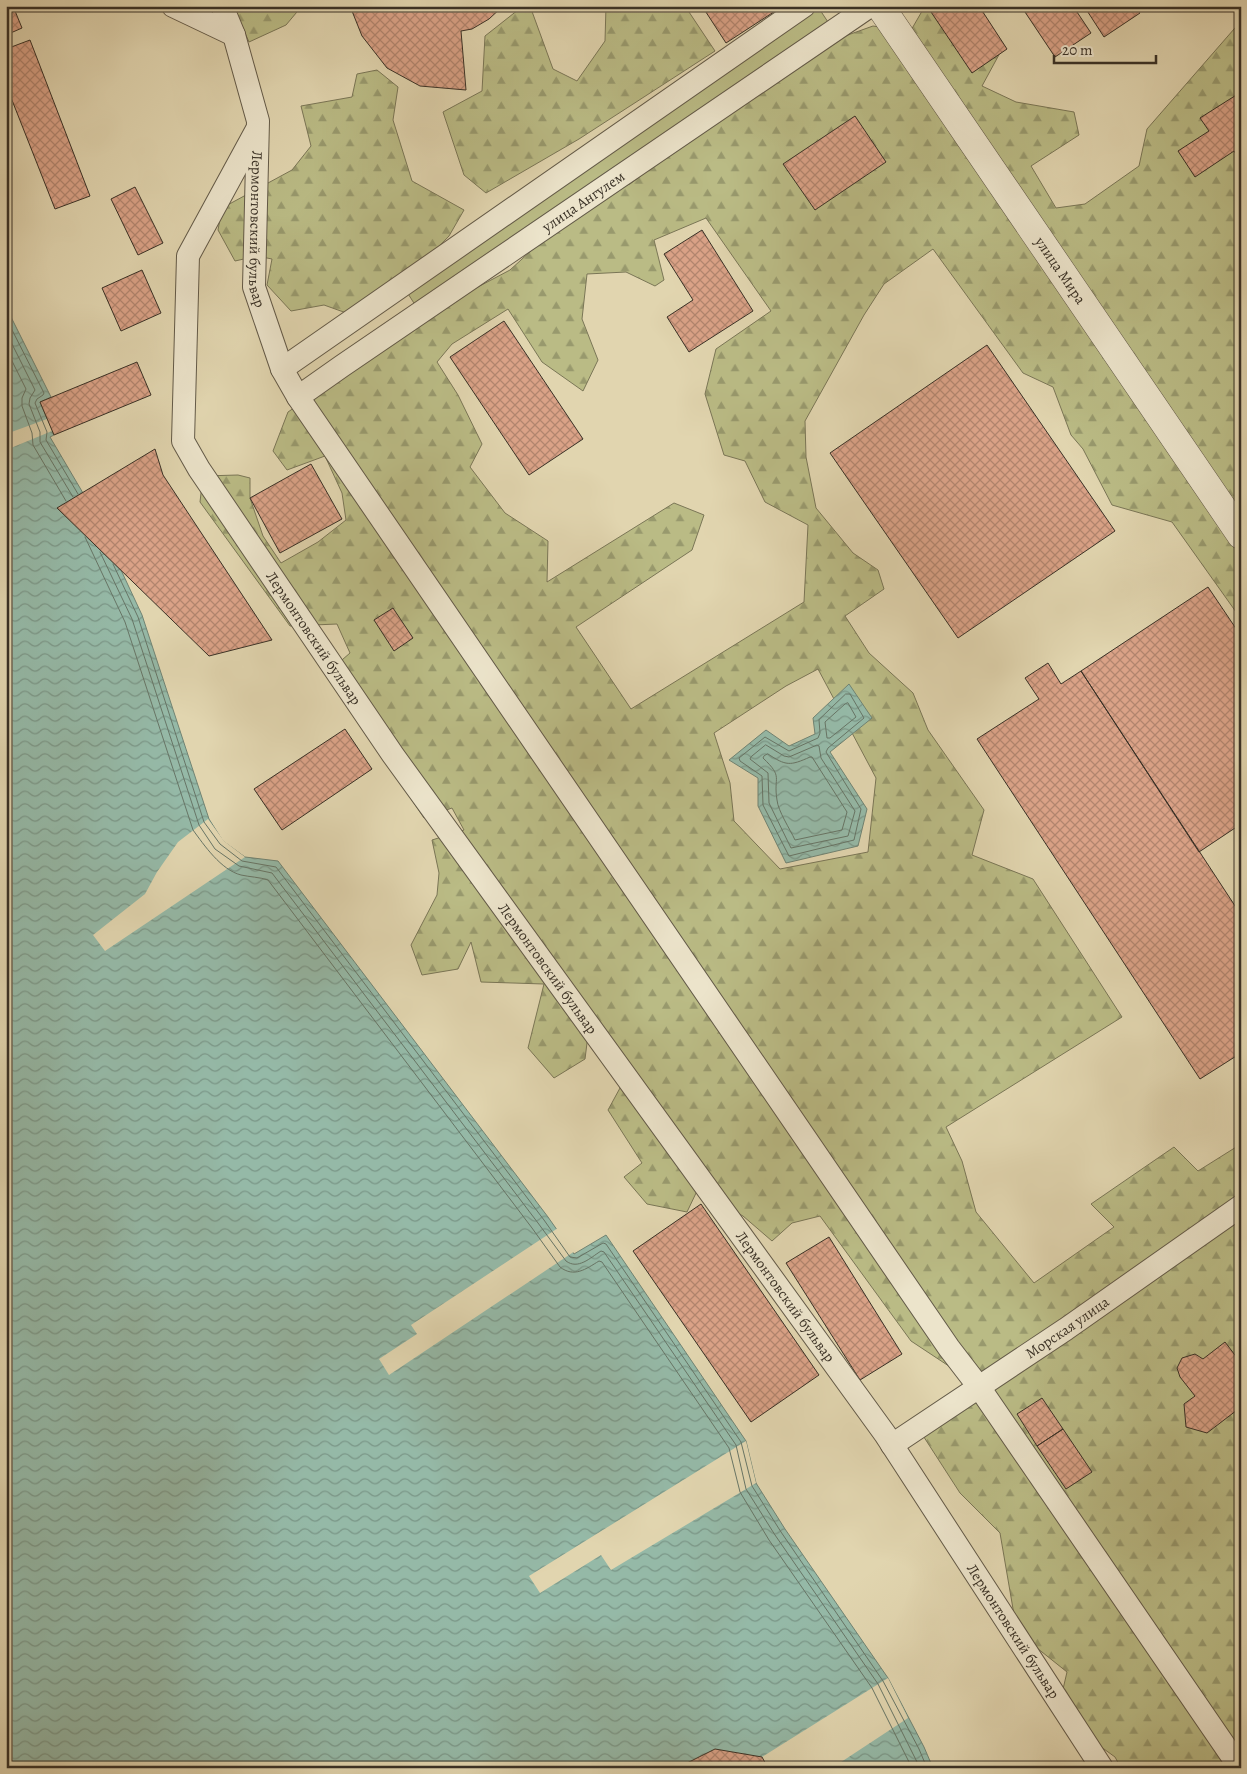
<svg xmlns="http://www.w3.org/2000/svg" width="1247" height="1774" font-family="Alegreya,serif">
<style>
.green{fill:#babb85;stroke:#7a7656}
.forest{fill:url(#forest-firs);stroke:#7a7656;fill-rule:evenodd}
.water{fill:url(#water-waves);stroke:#708373}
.pier{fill:#e1d5af}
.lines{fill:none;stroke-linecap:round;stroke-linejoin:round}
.shore{stroke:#677566;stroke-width:1}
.building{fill:url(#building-cross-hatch);stroke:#393126}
.pedestrian-casing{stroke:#635a48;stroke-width:24}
.minor-casing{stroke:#635a48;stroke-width:29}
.pedestrian{stroke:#ece4cb;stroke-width:22}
.minor{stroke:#ece4cb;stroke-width:28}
.labels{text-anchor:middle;stroke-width:4;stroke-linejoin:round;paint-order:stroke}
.street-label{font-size:15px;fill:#393126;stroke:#ece4cb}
</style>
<defs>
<pattern id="forest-firs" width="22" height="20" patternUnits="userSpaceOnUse" patternTransform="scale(1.25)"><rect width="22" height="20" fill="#babb85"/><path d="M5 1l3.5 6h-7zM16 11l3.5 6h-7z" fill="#98996d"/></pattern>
<pattern id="water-waves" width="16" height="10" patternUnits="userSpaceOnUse" patternTransform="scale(1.25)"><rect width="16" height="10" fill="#95b9a7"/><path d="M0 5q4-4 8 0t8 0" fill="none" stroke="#7b9788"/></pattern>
<pattern id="building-cross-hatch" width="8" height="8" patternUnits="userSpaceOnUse" patternTransform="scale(1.25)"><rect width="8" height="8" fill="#daa287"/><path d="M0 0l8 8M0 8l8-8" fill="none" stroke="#b2856e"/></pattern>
</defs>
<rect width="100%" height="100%" fill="#e1d5af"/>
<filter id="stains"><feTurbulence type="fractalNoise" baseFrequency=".004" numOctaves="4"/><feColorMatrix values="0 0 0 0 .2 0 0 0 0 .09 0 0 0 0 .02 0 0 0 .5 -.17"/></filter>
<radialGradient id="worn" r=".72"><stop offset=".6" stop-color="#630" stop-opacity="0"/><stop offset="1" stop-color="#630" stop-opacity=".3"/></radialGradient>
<!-- green -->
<path class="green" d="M818,7L832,28L419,311L405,289Z"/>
<!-- forest -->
<path class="forest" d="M233,6H302L286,25L249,42Z
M523,6H530L553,69L577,81L605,41L606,6H685L715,51L579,139L486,193L464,175L443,112L482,91L485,36Z
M925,6H964L1001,51L982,86L1016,102L1074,112L1079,135L1031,166L1056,208L1085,204L1139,166L1147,129L1241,21V619L1172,522L1112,505L1083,449L1071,435L1053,387L1023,373L933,249L884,284L864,315L805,421L806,457L816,508L853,553L878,570L884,589L845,616L869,653L913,693L928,730L984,810L972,855L1033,879L1122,1017L946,1127L962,1161L976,1212L1034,1283L1114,1227L1091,1204L1174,1147L1198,1171L1241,1144V1768H1121L1115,1757L1057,1715L1067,1672L1017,1632L1000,1533L960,1493L920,1431L979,1386L911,1341L820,1216L792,1223L772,1241L743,1216L697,1191L687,1212L647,1204L624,1177L642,1163L608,1110L620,1088L622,1061L589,1027L585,1059L554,1078L528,1048L544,984L481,982L471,942L458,969L422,975L411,945L437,895L439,873L432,840L464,830L452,808L424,818L327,673L350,653L337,624L290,626L200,502L203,476L238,475L250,478V498L263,536L281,563L318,542L346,520L342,493L325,456L287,470L273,451L288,412L419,322L457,298L510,270L555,229L610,191L630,184L675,150L831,41L873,26L910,32ZM706,218L771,311L716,349L705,394L724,455L745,461L765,502L808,525L804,602L631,709L576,627L692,550L704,515L674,503L547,582L548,541L505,513L470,467L482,444L458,395L437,362L452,344L508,309L542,362L583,391L598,360L582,319L587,274L626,272L655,286L664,280L654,240ZM818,669L876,778L868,852L780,869L734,821L730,783L714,733L786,686Z
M377,70L398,87L393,120L412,181L464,210L449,236L409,277L352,315L324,305L291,311L267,285L272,259L257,256L235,261L218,230L222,208L292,170L311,146L301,106L352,97L357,74Z"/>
<!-- water -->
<path class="water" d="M6,307L51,397L40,402L54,435L50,437L93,510L142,615L209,819L223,841L245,857L278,861L548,1217L574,1254L606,1235L746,1441L756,1483L785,1529L888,1678L924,1747L933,1768H6Z
M849,684L872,718L830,752L867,809L858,846L786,863L758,806V778L729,760L766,730L789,746L815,734L813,718Z"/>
<!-- pier -->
<path class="pier" d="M47,419L52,431L6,450V434Z
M208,819L224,841L245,857L105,951L93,935L145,894L157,872L178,842Z
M558,1228L575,1251L581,1247L389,1375L379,1359L417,1334L411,1325Z
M746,1441L756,1483L611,1570L601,1555L540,1593L529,1576Z
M888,1678L908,1718L832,1768H677L715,1749L762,1757Z"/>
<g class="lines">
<!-- shore -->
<path class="shore" d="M6,318L44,393L43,395L37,399L35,403L47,432L46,440L78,494
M6,332L35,390L30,398L29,404L40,432V442L73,497
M6,349L26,389L22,398V406L32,433L33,445L66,501
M85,537L125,622L193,830C204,845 221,870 241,875C250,877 259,877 268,880L532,1228L560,1267C574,1278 586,1269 599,1261L602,1262L729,1448L740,1492L769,1540L872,1688L912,1768
M100,552L132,619L199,825L215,849L239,866L272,873L538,1223L566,1261C578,1270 590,1258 601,1251L604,1252L736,1445L746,1489L775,1535L878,1684L920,1768
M113,564L138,617L204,822L220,844L242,861L276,867L544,1220L570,1257L577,1258L603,1243L606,1244L741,1442L752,1486L781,1532L883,1681L919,1749L927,1768
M846,694H850L864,718L828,748L826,752L861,809L854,840L789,856L763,805L762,776L740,761L739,758L765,737L789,751L818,738L820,733L819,720Z
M848,703L856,717L830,738H827L825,722L845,704Z
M766,745L784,756L789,757L817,745L819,746L821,758L855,811L848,836L791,848L769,803L768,773L750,759L751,757Z
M768,754C786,766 790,766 810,757H812L847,812L842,830L795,840C790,829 778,811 777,800C773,776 784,778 763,758L764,756Z"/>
</g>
<!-- building -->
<path class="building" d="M6,6H13L22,28L6,35Z
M350,6H503L489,19L472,29L461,31L466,90L420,86L387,68L362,36Z
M702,6H783L726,43Z
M927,6H979L1007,49L972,73Z
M1021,6H1073L1091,33L1055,57Z
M1084,6H1135L1140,13L1104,37Z
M30,40L90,196L55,209L6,85V49Z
M1241,92V162L1234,151L1195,177L1178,151L1209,131L1200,118Z
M855,116L886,162L815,210L783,164Z
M135,187L163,243L138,255L111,199Z
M702,230L753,311L689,352L667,317L693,300L664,254Z
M142,270L161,313L121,331L102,288Z
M504,321L583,439L529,475L450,357Z
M987,345L1115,531L958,638L830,453Z
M137,362L151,395L54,435L40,402Z
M155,449L163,475L272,640L209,656L57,508Z
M311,464L342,519L280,553L250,498Z
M1208,587L1241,636V824L1199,852L1081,671Z
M393,608L413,638L394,651L374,620Z
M1048,663L1061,684L1081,671L1241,915V1053L1200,1079L977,739L1039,699L1025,678Z
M345,729L372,769L282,830L254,789Z
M701,1204L819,1375L751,1422L633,1251Z
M829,1237L902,1354L860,1380L786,1263Z
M1225,1342L1241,1363V1407L1207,1433L1186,1427L1184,1404L1195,1396L1180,1377L1177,1368L1182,1358L1195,1354L1203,1359Z
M1042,1398L1063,1429L1037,1446L1017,1414Z
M1063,1429L1092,1472L1066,1489L1037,1446Z
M715,1749L762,1757L768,1768H677Z"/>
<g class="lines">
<!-- pedestrian casing -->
<g class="pedestrian-casing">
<g id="pedestrian">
<path d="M173,6L234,35"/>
<path id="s1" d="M222,6L234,35L258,121L254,287L282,369L298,397L949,1348L979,1387L1240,1768"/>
<path id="s2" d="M256,131L188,256L183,441L199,469L393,755L885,1434L1102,1768"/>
<path d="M282,369L804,6"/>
<path id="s3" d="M298,397L342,366L870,6"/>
<path id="s4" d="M892,1445L1066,1329L1241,1206"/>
</g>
</g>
<!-- minor casing -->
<g class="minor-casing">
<g id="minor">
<path id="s5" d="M880,6L1241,535"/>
</g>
</g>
<!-- pedestrian -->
<use href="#pedestrian" class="pedestrian"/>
<!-- minor -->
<use href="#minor" class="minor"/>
</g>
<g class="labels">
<!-- street labels -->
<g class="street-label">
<text dy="5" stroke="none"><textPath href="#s3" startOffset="346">улица Ангулем</textPath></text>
<text dy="5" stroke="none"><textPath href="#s1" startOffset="229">Лермонтовский бульвар</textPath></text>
<text dy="5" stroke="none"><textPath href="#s5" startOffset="320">улица Мира</textPath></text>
<text dy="5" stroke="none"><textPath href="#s2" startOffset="564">Лермонтовский бульвар</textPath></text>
<text dy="5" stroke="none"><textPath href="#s2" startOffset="969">Лермонтовский бульвар</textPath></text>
<text dy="5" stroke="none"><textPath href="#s2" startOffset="1374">Лермонтовский бульвар</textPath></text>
<text dy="5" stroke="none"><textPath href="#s4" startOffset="211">Морская улица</textPath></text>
<text dy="5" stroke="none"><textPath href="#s2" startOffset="1779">Лермонтовский бульвар</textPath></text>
</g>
</g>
<!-- margin -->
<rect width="1247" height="1774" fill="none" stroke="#e1d5af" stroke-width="25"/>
<rect x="8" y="8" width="1232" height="1759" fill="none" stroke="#393126" stroke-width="2.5"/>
<rect x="12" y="12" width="1222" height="1749" fill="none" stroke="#393126"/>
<!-- scale -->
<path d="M1054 55v8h102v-8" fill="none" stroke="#393126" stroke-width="2.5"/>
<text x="1062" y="55" font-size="15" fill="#393126" stroke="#ece4cb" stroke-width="4" paint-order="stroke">20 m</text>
<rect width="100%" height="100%" filter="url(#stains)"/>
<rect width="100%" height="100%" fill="url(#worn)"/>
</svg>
